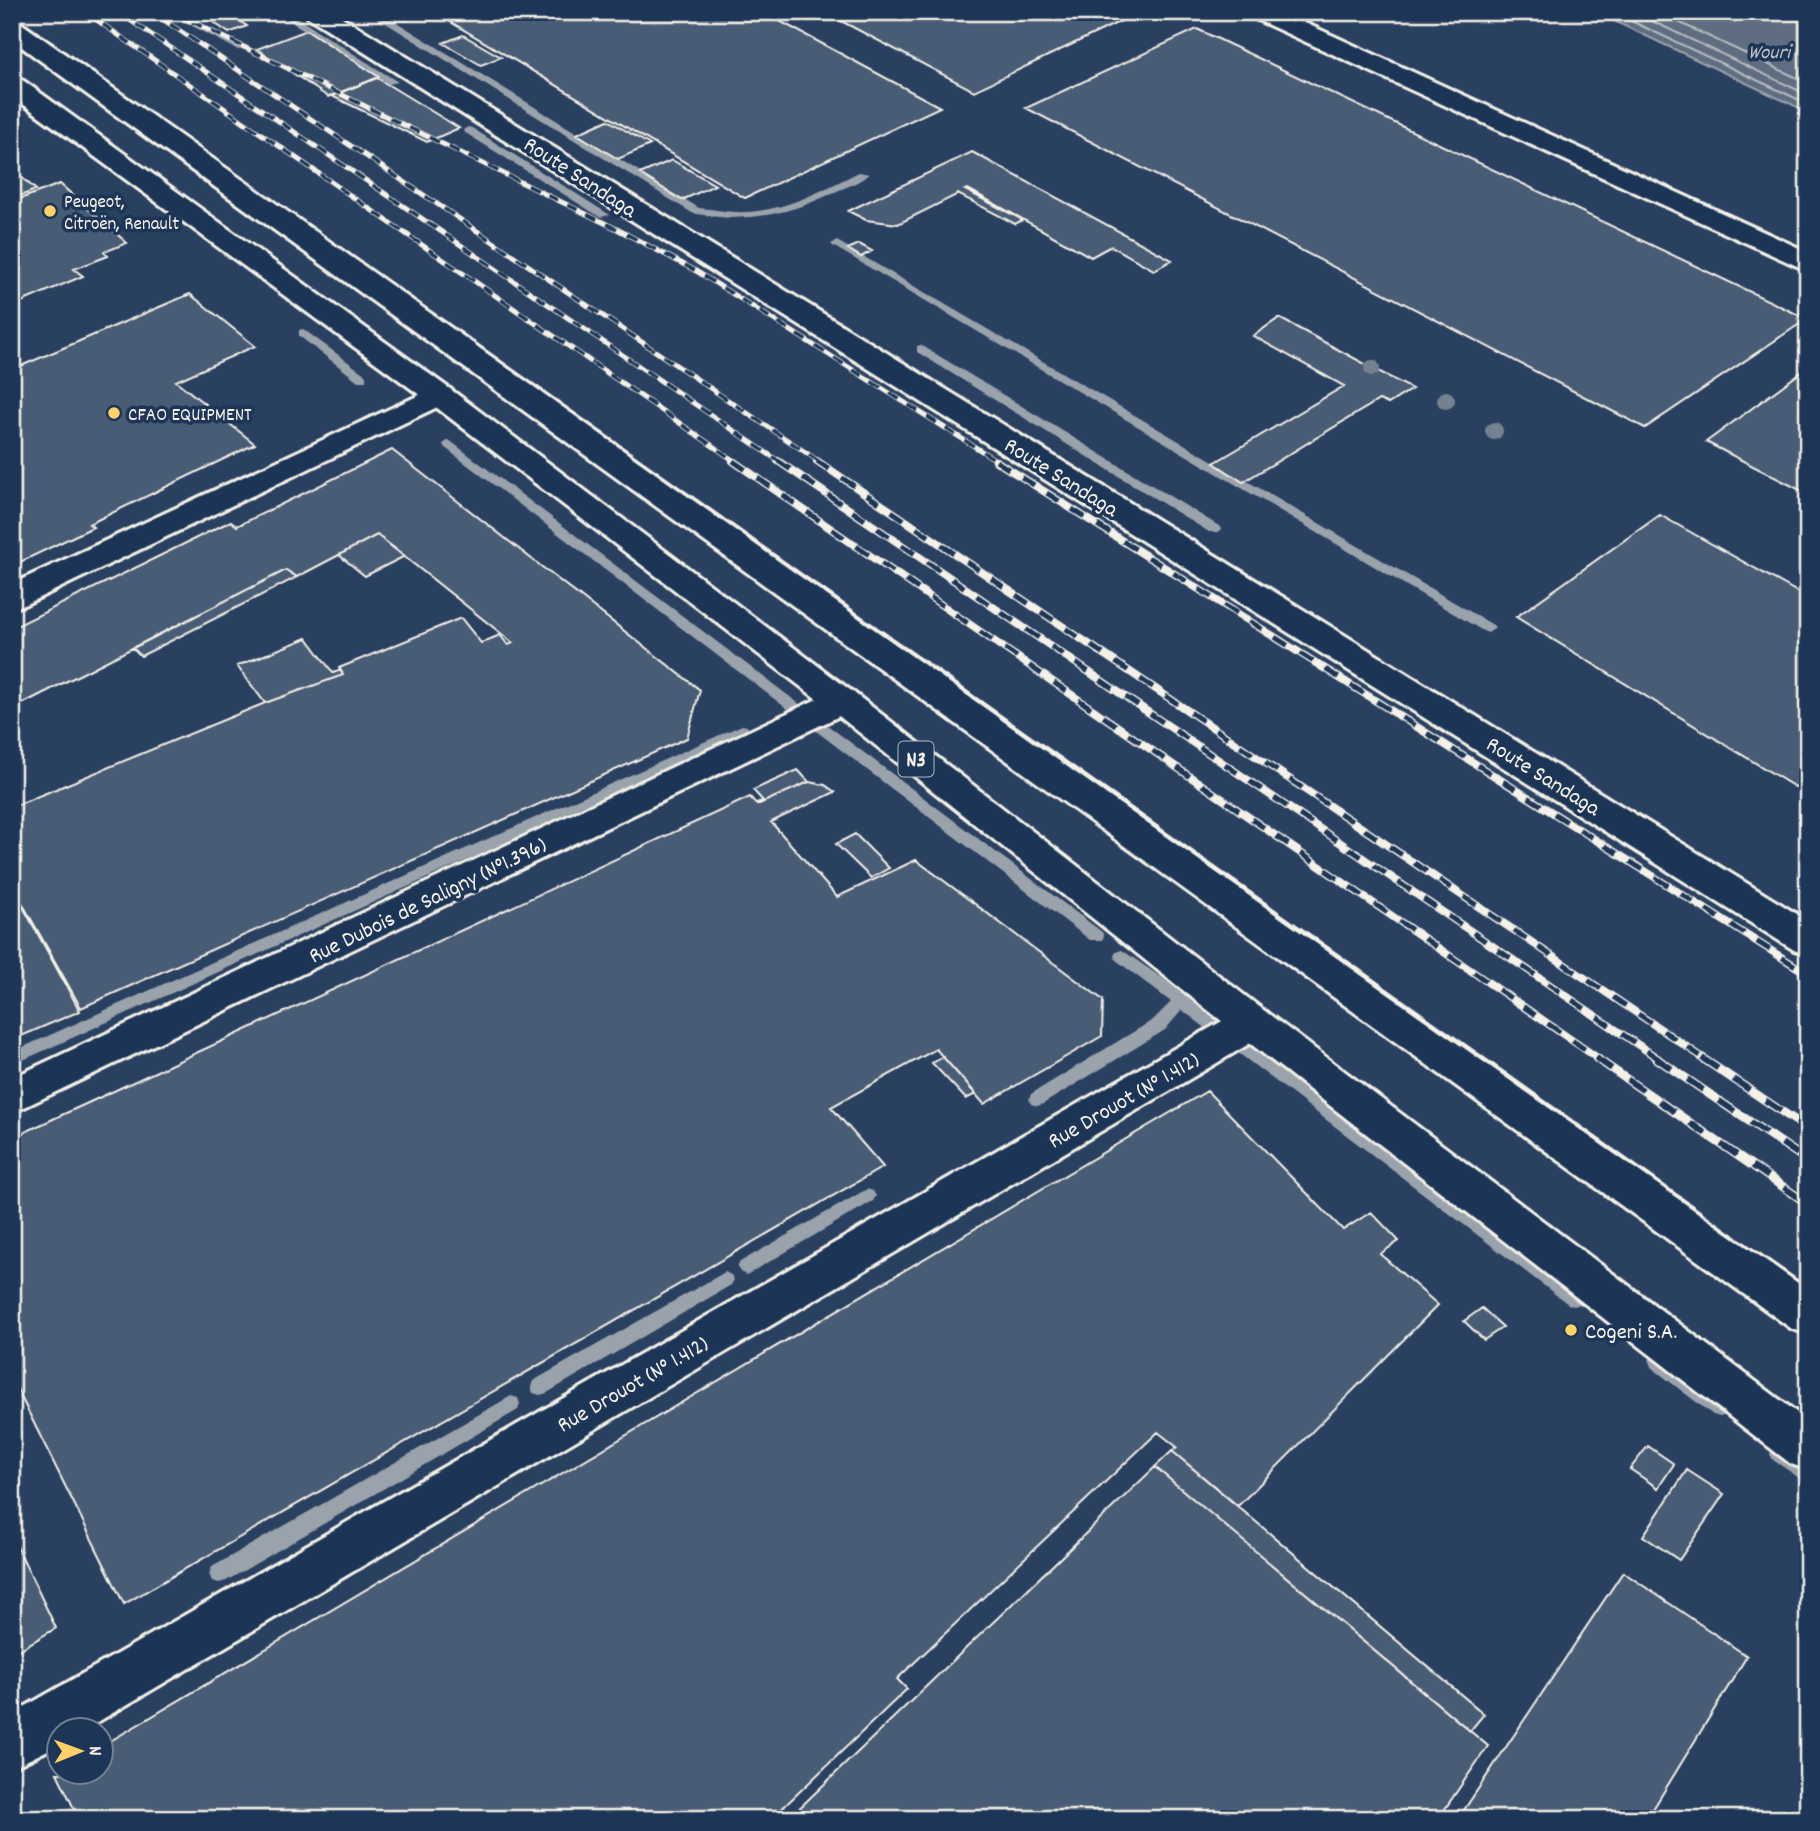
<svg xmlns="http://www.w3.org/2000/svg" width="1820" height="1831" font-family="Dekko,sans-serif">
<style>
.built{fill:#2a4060;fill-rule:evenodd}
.water{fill:#5e6d82;stroke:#9aa2ab;stroke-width:2}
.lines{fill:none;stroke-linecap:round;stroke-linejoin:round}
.shore{stroke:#b8bcbf;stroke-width:2}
.stream{fill:#9aa2ab;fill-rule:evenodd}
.building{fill:#485b74;stroke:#f4f1e8;stroke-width:2}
.minor-casing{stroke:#f4f1e8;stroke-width:6}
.highway-casing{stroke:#f4f1e8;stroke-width:6}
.minor{fill:#1d3557;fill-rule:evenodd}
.highway{fill:#1d3557;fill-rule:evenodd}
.rail-far2-casing{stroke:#f4f1e8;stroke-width:5}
.rail-far1-casing{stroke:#f4f1e8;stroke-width:8}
.rail-casing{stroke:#f4f1e8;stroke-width:9}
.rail-far2{stroke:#1d3557;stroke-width:3.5;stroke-dasharray:11;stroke-linecap:butt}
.rail-far1{stroke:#1d3557;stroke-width:5;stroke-dasharray:15;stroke-linecap:butt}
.rail{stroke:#1d3557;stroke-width:6;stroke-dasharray:19;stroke-linecap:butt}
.tree{fill:#748191}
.poi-dot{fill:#ffd166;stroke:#1d3557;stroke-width:2.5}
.labels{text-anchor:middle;stroke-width:7;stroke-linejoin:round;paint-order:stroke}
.far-poi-label{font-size:19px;fill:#f4f1e8;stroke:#1d3557;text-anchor:start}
.far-water-label{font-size:21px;font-style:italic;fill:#c0c3c4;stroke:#1d3557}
.shield{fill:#1d3557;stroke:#b4b9bc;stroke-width:2}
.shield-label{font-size:21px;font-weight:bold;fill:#f4f1e8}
.street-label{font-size:23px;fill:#f4f1e8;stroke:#1d3557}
.poi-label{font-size:23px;fill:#f4f1e8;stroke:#1d3557;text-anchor:start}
</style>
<rect width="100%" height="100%" fill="#1d3557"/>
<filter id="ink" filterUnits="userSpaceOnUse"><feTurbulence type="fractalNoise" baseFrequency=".0143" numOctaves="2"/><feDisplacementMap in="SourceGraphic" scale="14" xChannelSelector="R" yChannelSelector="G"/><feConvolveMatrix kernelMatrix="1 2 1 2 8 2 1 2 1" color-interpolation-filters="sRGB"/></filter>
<g filter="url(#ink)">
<!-- built -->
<path class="built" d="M12,12H1595L1808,112V1819H12ZM60,1730H102V1772H60Z"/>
<!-- water -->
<path class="water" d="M1595,12H1808V112Z"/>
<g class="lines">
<!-- shore -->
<path class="shore" d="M1612,12L1808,104
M1633,12L1808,95
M1657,12L1808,83"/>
<!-- stream -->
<path class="stream" d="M166,12H179L247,48L238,50Z
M276,12H288L398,82L389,84Z
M368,12H380L699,208C715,209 731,213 747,212C788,210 824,189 859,172L869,174C860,182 846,187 835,192C788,215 744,224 692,213Z
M468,127L472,128L610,215L600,217L464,132L463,130Z
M837,241L1493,625L1495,628L1488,633L1483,631L833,246L831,244Z
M303,329L366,375V381H358L299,336V330Z
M921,345L1219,526L1221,529L1219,532H1209L917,352V346Z
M449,440L1102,932L1104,936L1102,940H1090L444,447L443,444Z
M742,725L747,726L749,730L747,734L12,1065V1052Z
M1122,950L1188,996L1580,1292L1583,1298L1580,1304L1574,1306L1568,1304L1182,1010L1165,1030L1043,1104L1037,1106L1031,1104L1029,1099L1031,1094L1153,1020L1171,1002L1116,960L1114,956L1116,952Z
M867,1189L873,1191L876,1196L873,1201L752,1272L746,1275L740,1272L737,1267L740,1262Z
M725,1272L731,1275L734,1280L731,1285L547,1393L540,1395L533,1393L531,1387L533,1381Z
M1658,1353L1727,1403L1729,1409L1727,1415L1720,1417L1713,1415L1651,1367L1649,1361L1651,1355Z
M511,1396L518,1398L520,1404L518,1410L226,1581L219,1583L212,1581L209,1574L212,1567Z
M1780,1445L1808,1464V1484L1773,1460L1770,1454L1773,1448Z"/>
</g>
<!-- building -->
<path class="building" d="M198,12H226L247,26L229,33Z
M392,12H423L405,20Z
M434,12H763L940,107L745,198Z
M824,12H1140L974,91Z
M1197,29L1807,319L1645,428L1026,108Z
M307,30L379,77L328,97L257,49Z
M463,35L501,57L481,65L443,43Z
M377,78L459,128L427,142L332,96Z
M608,120L650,145L618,159L577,134Z
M972,152L1172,260L1154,270L1111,246L1091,257L968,189L965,190L1023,220L1015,224L958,194L898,224L866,220L848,211Z
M672,160L715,185L682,200L640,174Z
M12,169L36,190L12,199Z
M60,184L127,243L104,252L108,256L74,269L83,276L12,306V202Z
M859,244L872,251L861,257L848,249Z
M190,294L255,346L176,381L255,444L89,524L93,527L12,566V366L14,369Z
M1279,318L1412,389L1388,404L1379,400L1243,482L1214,463L1344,386L1253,336Z
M1808,367V494L1706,442Z
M392,450L700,690L687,738L81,1008L12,885V807L265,703L343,675L339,668L461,618L481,643L500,635L508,645L513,643L377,535L297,577L286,570L12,709V628L231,521L237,526Z
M1660,515L1808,598V795L1516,617Z
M377,535L405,556L365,576L339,555Z
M286,570L297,577L141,656L133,648Z
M307,638L333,673L341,670L343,675L265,703L237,666Z
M798,770L809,782L757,805L756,803L763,801L753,790Z
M809,782L825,785L835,792L771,822L837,897L916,860L1103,1000L1102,1036L984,1104L936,1049L831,1107L883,1167L124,1604L12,1379V1138L750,797L757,805Z
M855,834L889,868L871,878L836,844Z
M22,905L80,1011L12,1040V909Z
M943,1057L976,1094L966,1099L932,1063Z
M1207,1091L1343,1230L1371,1212L1399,1241L1380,1254L1438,1305L1238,1506L1172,1451L1177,1447L1158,1432L897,1679L907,1689L771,1819H79L57,1773L102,1772V1746Z
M1482,1308L1503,1327L1484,1340L1464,1321Z
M1648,1446L1674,1464L1658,1488L1630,1469Z
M1172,1451L1484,1714L1470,1731L1155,1467Z
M1155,1467L1488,1746L1438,1819H788Z
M1687,1470L1724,1494L1679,1560L1643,1536Z
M12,1536L56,1628L12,1654Z
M1623,1572L1747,1656L1647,1819H1458Z"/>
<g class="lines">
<!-- minor casing -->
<g class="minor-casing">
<path id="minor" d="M305,12H334L1808,921V955L1794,950L308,17Z
M1248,12H1281L1808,252V271L1251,17Z
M439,386L450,389L454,395L450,401L24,605L12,608V584Z
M842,689L854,693L860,701L854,709L12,1113V1078L830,693Z
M1252,1007L1266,1012L1272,1023L1266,1034L84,1730H60V1744L12,1768V1714L1238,1012Z"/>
</g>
<!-- highway casing -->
<g class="highway-casing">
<path id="highway" d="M12,21L21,23C617,444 1209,871 1808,1290V1334L1792,1329L1568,1167L12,40Z
M12,76L21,79L450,389L854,693L1266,1012L1808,1421V1470L1791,1464L1238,1034L830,709L428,401L12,96Z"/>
</g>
<!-- minor -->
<use href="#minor" class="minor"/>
<!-- highway -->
<use href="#highway" class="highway"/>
<!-- rail-far2 casing -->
<g class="rail-far2-casing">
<path id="rail-far2" d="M85,12L736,462
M118,12L780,462
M152,12L820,462
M172,12L617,229L696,271L999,462"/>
</g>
<!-- rail-far1 casing -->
<g class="rail-far1-casing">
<path id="rail-far1" d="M733,461L1599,1059
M778,461L1659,1059
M817,461L1705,1059
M996,461L1808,974"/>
</g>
<!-- rail casing -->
<g class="rail-casing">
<path id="rail" d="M1596,1058L1808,1204
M1656,1058L1808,1161
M1702,1058L1808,1129"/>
</g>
<!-- rail-far2 -->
<use href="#rail-far2" class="rail-far2"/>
<!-- rail-far1 -->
<use href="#rail-far1" class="rail-far1"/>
<!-- rail -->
<use href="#rail" class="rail"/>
</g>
<!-- trees -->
<g class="tree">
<circle cx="1372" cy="368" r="8"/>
<circle cx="1446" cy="400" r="9"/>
<circle cx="1494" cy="431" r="9"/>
</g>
</g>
<!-- markers -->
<g class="poi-dot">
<circle cx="50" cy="211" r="7"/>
<circle cx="114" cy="413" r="7"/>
<circle cx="1571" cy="1330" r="7"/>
</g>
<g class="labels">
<!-- far-poi labels -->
<g class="far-poi-label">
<text x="64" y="207">Peugeot,<tspan x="64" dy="22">Citroën, Renault</tspan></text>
<text x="128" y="420">CFAO EQUIPMENT</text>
</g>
<!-- far-water labels -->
<g class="far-water-label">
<text x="1769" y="58">Wouri</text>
</g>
<!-- shield labels -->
<rect class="shield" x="898.5" y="741.5" width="35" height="35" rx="5"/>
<g class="shield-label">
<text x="916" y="766">N3</text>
</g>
<!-- street labels -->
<g class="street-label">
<text transform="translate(581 176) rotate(33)" y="8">Route Sandaga</text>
<text transform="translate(1062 476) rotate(32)" y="8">Route Sandaga</text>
<text transform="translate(1544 775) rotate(32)" y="8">Route Sandaga</text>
<text transform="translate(427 899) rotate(-26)" y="8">Rue Dubois de Saligny (N°1.396)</text>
<text transform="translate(1123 1099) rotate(-30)" y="8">Rue Drouot (N° 1.412)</text>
<text transform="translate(632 1383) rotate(-30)" y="8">Rue Drouot (N° 1.412)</text>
</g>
<!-- poi labels -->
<g class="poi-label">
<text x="1585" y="1338">Cogeni S.A.</text>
</g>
</g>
<!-- margin -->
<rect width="1820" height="1831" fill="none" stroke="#1d3557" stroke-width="42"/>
<rect x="21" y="21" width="1778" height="1789" fill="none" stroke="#f4f1e8" stroke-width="2.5" filter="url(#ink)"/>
<!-- north arrow -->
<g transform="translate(80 1751) rotate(89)"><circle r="33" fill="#1d3557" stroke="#738091" stroke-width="2"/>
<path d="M0-5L12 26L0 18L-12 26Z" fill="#ffd166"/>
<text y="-10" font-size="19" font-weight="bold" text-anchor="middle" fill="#f4f1e8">N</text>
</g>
</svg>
